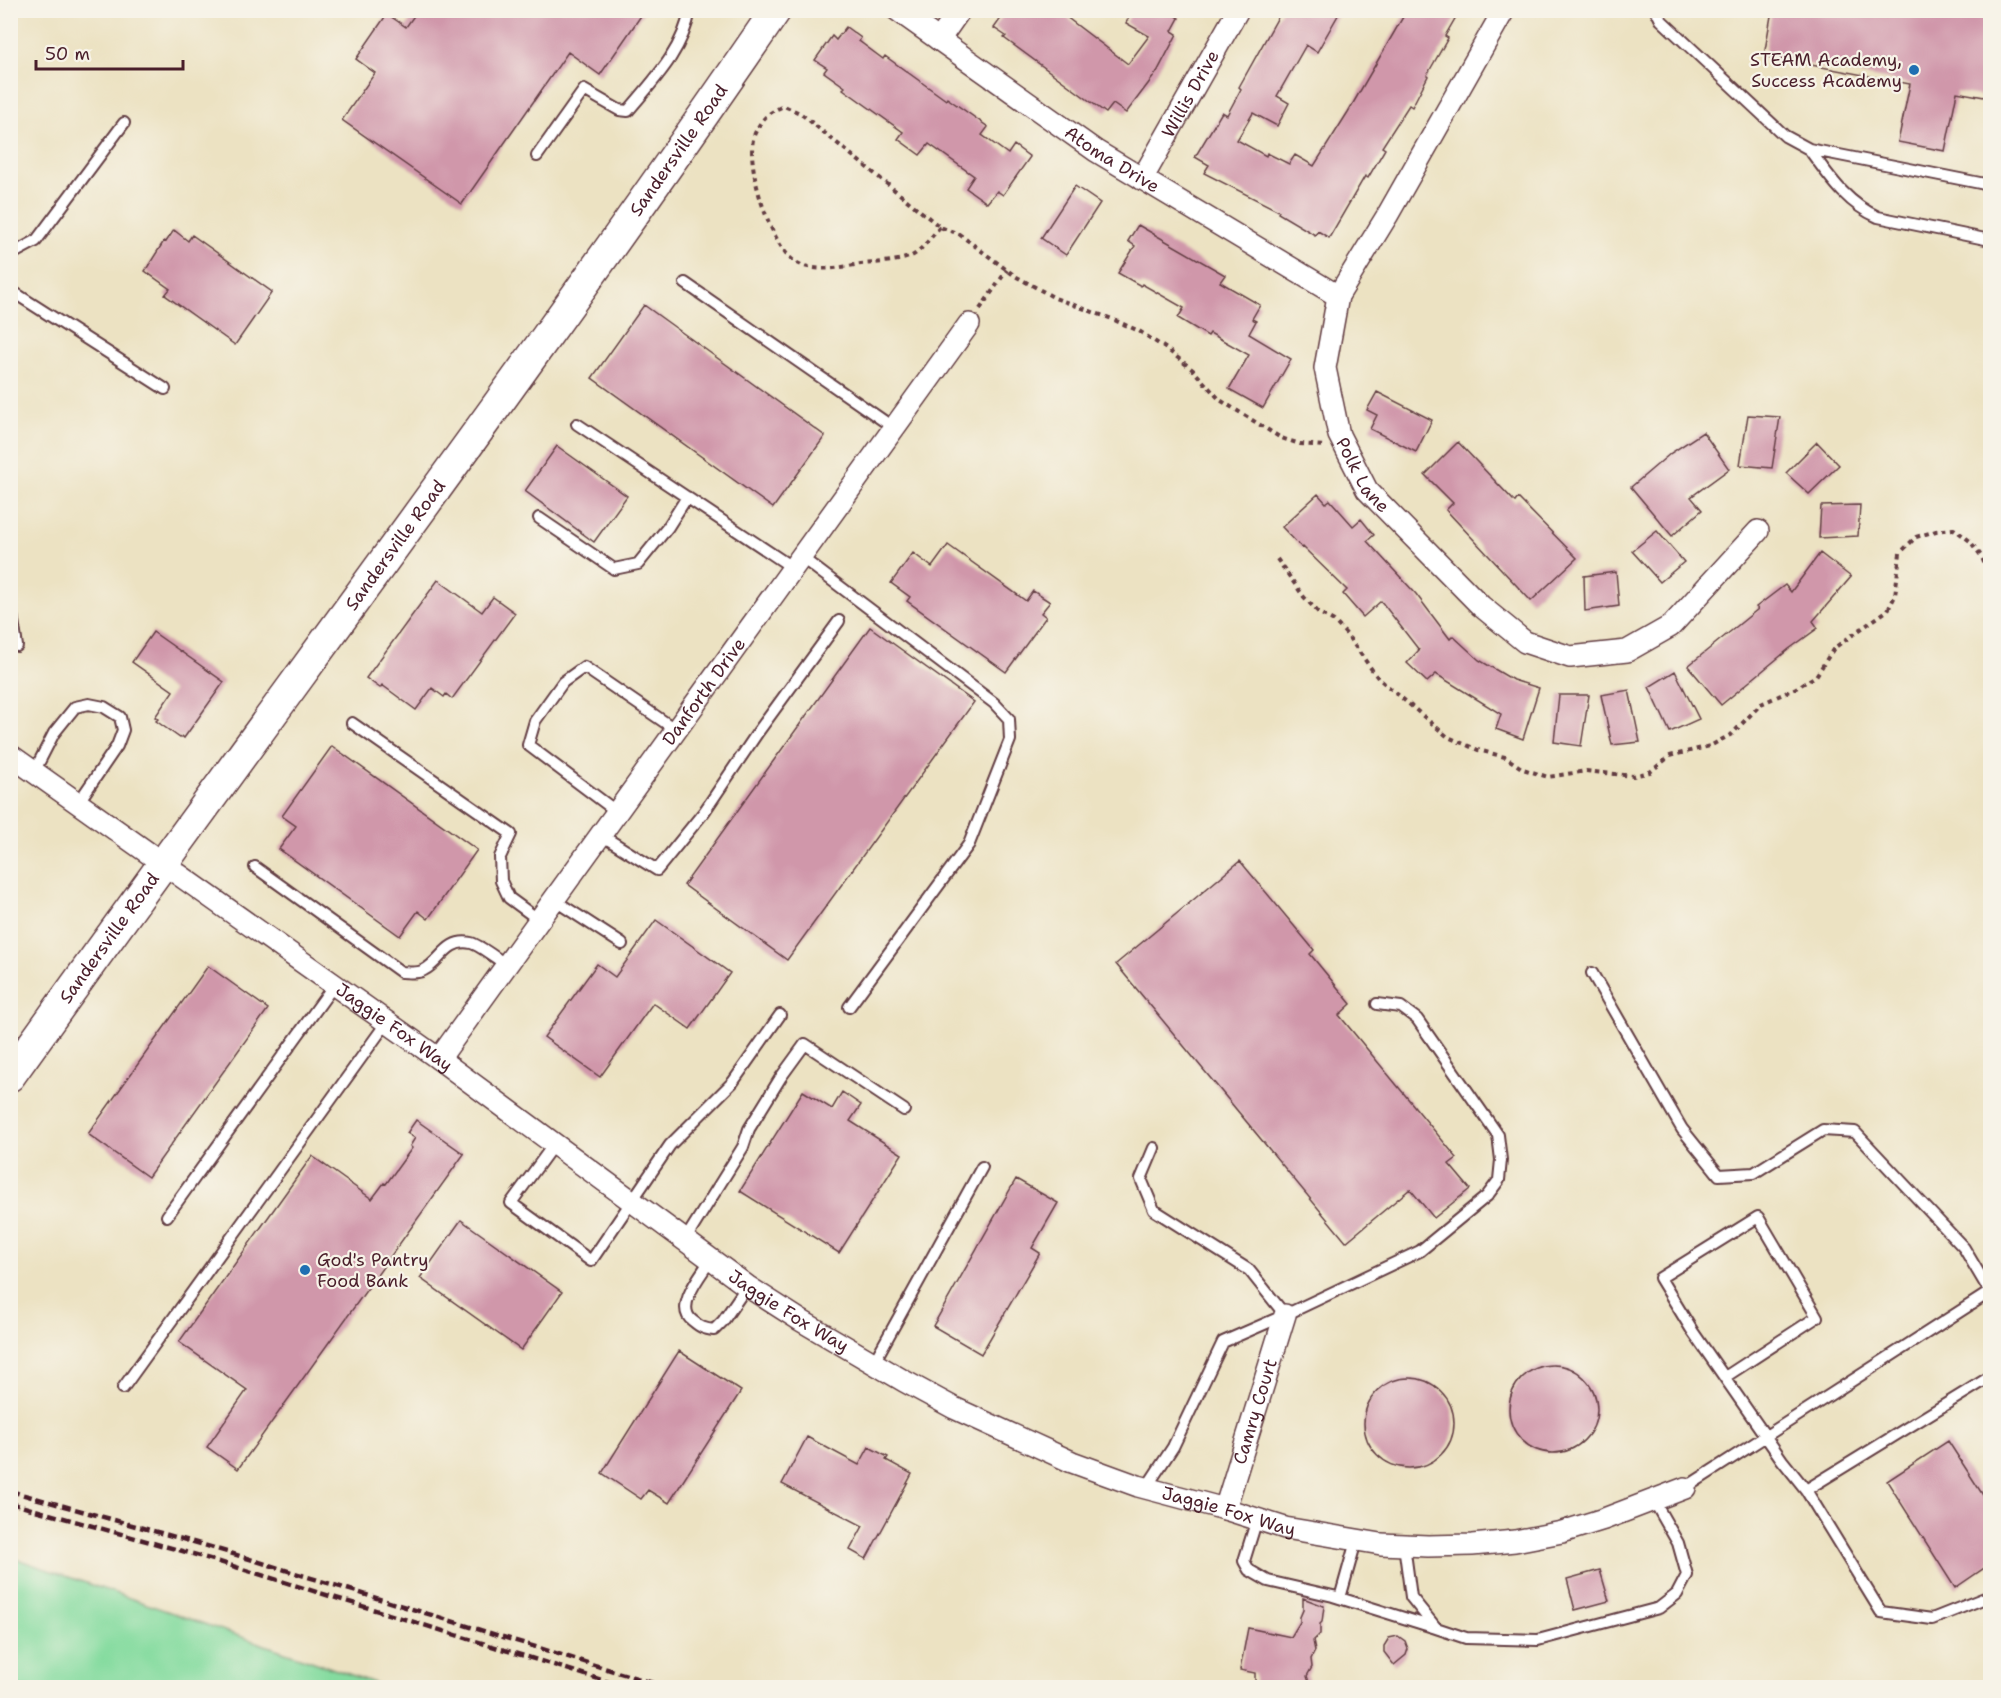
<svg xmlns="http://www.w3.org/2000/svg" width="2001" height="1698" font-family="'Shantell Sans',sans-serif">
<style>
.green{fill:#84db9f;stroke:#677d65;stroke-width:1.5}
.building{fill:#d097aa}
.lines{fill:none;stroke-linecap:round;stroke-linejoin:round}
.lane-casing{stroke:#623c42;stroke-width:14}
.street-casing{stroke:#623c42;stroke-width:24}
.secondary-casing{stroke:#623c42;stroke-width:33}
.path{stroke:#623c42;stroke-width:4;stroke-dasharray:4.5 4.5;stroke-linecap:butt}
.lane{stroke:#fff;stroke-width:10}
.street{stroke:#fff;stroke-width:21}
.secondary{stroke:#fff;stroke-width:30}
.rail{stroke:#4a1f2b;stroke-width:4.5;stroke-dasharray:9 4.5;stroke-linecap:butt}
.poi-dot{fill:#1f6fb2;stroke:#f7f3e8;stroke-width:2}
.labels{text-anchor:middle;stroke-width:4.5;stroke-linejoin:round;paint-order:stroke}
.poi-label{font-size:18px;fill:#4a1f2b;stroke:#f7f3e8;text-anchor:end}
.street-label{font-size:18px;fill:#4a1f2b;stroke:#f7f3e8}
</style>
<rect width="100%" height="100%" fill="#f7f3e8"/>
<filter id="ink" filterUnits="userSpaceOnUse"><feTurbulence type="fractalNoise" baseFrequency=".0167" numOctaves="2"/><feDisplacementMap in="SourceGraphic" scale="12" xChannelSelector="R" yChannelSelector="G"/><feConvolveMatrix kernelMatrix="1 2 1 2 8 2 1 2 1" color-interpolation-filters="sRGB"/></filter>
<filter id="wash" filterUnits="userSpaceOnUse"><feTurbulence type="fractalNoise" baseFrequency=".008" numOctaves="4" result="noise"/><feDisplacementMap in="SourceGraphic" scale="24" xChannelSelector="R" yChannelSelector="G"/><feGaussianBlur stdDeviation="1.35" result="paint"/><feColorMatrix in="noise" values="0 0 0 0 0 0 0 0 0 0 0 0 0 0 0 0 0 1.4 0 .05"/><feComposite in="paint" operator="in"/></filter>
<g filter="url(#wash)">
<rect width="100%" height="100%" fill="#ece2c2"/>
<!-- green -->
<path class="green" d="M11,1557L386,1687L11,1688Z"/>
<g id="blocks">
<!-- building -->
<path class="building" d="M418,10H645L600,75L568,52L462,204L342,120L375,73L356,59L387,14L406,27Z
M1007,10H1057L1128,64L1149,36L1126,23L1133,10H1166L1179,18L1172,31L1177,34L1157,72L1126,113L1113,104L1106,113L1004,38L1006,36L994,28Z
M1282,10H1341L1317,52L1306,45L1277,96L1289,103L1277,126L1253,113L1237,140L1266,156L1267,153L1289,164L1295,155L1314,166L1348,112L1407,10H1460L1445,36L1448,38L1427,75L1428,76L1412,107L1409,105L1382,147L1385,149L1368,178L1365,176L1329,238L1318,231L1315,235L1278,213L1279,211L1204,173L1209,165L1195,157L1222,112L1227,115L1241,89L1239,87Z
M1772,10H1990V98L1957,92L1945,151L1898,142L1910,84L1764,56Z
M846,27L861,38L859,41L883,59L885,56L946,100L947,98L988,127L982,135L1008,154L1014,145L1030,157L1003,195L997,191L987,203L966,188L974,176L929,144L920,155L898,139L903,132L843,89L845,87L824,72L827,68L815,60L832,36L836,40Z
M1075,186L1100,203L1066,255L1041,238Z
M1138,225L1225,275L1220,282L1260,305L1252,319L1256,321L1249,334L1291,359L1263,408L1229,389L1249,355L1210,333L1208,336L1178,318L1184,308L1142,284L1141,286L1118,273L1135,246L1128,241Z
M174,230L188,241L192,235L272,292L235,345L165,295L170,289L145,271L164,241L166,242Z
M644,305L825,436L773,508L592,378Z
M1377,392L1432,420L1416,452L1370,429L1377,415L1367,410Z
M1748,415L1780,417L1772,468L1740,465Z
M1703,432L1729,469L1691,497L1702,510L1672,536L1631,487L1671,453Z
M1458,442L1515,502L1518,498L1577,558L1531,601L1446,510L1453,503L1425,475Z
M1817,442L1839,465L1809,494L1786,473Z
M557,446L627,496L594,542L525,491Z
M1318,494L1326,503L1330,500L1353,526L1361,519L1374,535L1367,541L1416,594L1450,639L1453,636L1479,660L1513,680L1539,688L1523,739L1496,729L1501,714L1436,674L1427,682L1407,663L1419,650L1381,601L1363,617L1343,594L1347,590L1303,547L1302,548L1282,527Z
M1860,505L1858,536L1819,538L1821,506Z
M1657,531L1684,562L1660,582L1632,551Z
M948,545L1026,601L1033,591L1050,602L1041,613L1046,617L1006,672L907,601L910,597L891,583L913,553L932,567Z
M1820,553L1851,577L1813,621L1818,628L1789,649L1721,705L1688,666L1758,609L1756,607L1785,585L1791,592Z
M1616,572L1619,606L1585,611L1584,576Z
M438,580L482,612L493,597L515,613L452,699L446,694L444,697L432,688L416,710L382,685L380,688L366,678Z
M870,627L974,702L787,960L684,885Z
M153,632L224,682L184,738L182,736L180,738L156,721L158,719L155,717L173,691L132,662Z
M1675,671L1699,719L1670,732L1649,687Z
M1629,690L1640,742L1612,745L1601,695Z
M1559,695H1589L1581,746L1554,742Z
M332,746L477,850L428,919L418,911L400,936L279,849L296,826L282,816Z
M1240,861L1314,950L1310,954L1351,1004L1339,1015L1457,1158L1449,1164L1470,1189L1434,1218L1410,1189L1346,1242L1116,964Z
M656,920L730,973L690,1029L653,1003L600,1077L544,1037L597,964L615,977Z
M208,966L268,1009L148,1177L88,1134Z
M803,1091L832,1109L842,1092L861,1105L850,1121L902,1154L839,1253L740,1191Z
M416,1120L464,1154L238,1469L207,1447L247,1390L179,1342L312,1156L372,1199L384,1183L386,1184L412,1148L410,1146L415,1138L407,1133Z
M1016,1179L1058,1203L1032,1248L1040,1253L981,1354L933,1326Z
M461,1220L562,1292L521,1350L420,1278Z
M679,1351L741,1391L669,1503L648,1490L641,1499L602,1473Z
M1509 1409a44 44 0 1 1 88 0a44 44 0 1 1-88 0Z
M1364 1423a45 45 0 1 1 90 0a45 45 0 1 1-90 0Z
M807,1437L859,1465L869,1447L888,1457L886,1460L912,1474L866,1559L850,1550L863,1526L782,1484Z
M1948,1441L1990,1506V1564L1955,1588L1887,1481Z
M1600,1570L1609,1601L1575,1610L1567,1579Z
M1303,1598L1324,1606L1322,1622L1320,1624V1634L1313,1641L1315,1651L1311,1659L1312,1667L1307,1676L1311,1688H1255V1673L1240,1670L1248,1628L1291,1637L1300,1622V1617L1303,1610Z
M1398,1636L1405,1641L1408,1649L1406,1655L1394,1665L1384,1652V1646L1389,1638Z"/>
</g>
</g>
<g filter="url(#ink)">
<use href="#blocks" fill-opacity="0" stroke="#623c42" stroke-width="1.5"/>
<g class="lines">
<!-- lane casing -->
<g class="lane-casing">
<path id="lane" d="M1656,10L1661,20L1785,136L1809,149L1990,185
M1809,149C1829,176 1846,203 1878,217L1990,240
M537,156L584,90L619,110L628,111C653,81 683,51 690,10
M10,255L36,241L124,123
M685,283L894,428
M10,290L165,389
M577,424L793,568
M539,518L614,569L638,564L668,527L687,497
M801,557L994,703L1009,719L1010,740L969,844L849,1007
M10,602L17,646
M352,723L511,834L500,857L501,881L509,898L539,920
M34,772L54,733L75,707L89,704L104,707L120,717L123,730L117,746L78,803
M617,812L528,745L535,721L563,682L584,667L676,730
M601,835L657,870L704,812L758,732L839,621
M255,867L401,972C408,972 418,974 424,970C441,962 446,938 471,943C480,945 498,960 507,965
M554,900L622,944
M1592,973L1682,1129L1719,1175L1754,1173L1823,1130L1855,1132L1964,1248L1990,1292
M554,1144L511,1203L591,1261L670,1145L733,1082L780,1015
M1154,1148L1141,1179L1154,1210L1249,1270L1285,1315
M167,1216L334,985
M685,1240L743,1147L749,1129L781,1077L805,1044L904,1110
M711,1259C702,1274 673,1307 693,1321C700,1327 704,1329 714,1330L723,1321L747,1286
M873,1364L982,1167
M1725,1377L1817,1317L1758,1217L1660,1278L1693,1332L1782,1460L1806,1490L1881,1612L1932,1619L1990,1596
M123,1388L387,1022
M1146,1488L1173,1447L1223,1342L1285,1315L1420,1251L1487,1196L1499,1180L1501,1160L1498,1135L1417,1019L1401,1007L1377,1004
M1685,1488L1990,1292
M1806,1490L1990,1377
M1257,1519L1244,1561L1249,1570L1268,1581L1333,1596L1436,1628
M1404,1545L1411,1597L1436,1628L1466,1638L1538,1640L1659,1608L1677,1594L1687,1575L1678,1543L1654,1501
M1340,1598L1356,1541
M10,1687L11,1688"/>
</g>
<!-- street casing -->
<g class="street-casing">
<g id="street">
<path id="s1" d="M897,10L1096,151L1338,296"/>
<path id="s2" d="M1504,10L1387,216L1338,296L1325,368L1339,435L1367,490L1481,606L1525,642L1570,657L1627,651L1671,626L1758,531"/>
<path d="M939,40L960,10"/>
<path id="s3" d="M1142,179L1238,10"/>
<path id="s4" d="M10,755L439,1059L747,1286L800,1320L904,1381L954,1408L1072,1462L1138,1486L1225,1509L1285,1528L1381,1544L1428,1546L1472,1545L1515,1541L1562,1532L1604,1519L1685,1488"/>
<path id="s5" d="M439,1059L969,324"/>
<path id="s6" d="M1225,1509L1285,1315"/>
</g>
</g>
<!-- secondary casing -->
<g class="secondary-casing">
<g id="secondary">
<path id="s7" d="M10,1076C264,720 529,371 776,10"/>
</g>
</g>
<!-- path -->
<path class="path" d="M940,227C932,236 924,247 915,254C906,261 874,263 861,264C840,267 813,274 794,261C770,244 743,160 755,133C762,118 769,112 784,106L800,113L940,227L959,234L1015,276L1055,298L1112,319L1139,331L1168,350L1193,370L1220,400L1281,438L1300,444L1324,446
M980,309L1007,270
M1277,559L1304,597L1318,612L1334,621L1347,635L1378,678L1448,737L1478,750L1505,757L1523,769L1548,777L1586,771L1633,776L1650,772L1670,756L1710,746L1732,734L1761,704L1796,688L1816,676L1834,648L1888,610L1895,596L1900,553L1916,537L1936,531L1954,529L1970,541L1982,557L1990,579"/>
<!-- lane -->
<use href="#lane" class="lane"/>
<!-- street -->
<use href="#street" class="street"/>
<!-- secondary -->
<use href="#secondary" class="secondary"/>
<!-- rail -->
<path class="rail" d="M10,1491L204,1545L669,1688
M10,1503L200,1556L628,1688"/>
</g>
</g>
<!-- markers -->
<g class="poi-dot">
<circle cx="1914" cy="70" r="6"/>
<circle cx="305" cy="1270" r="6"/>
</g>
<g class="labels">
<!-- poi labels -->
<g class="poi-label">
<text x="1902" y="66">STEAM Academy,<tspan x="1902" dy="21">Success Academy</tspan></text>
<text x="317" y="1266" text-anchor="start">God's Pantry<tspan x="317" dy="21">Food Bank</tspan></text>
</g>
<!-- street labels -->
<g class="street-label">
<text dy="6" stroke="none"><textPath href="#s3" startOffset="98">Willis Drive</textPath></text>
<text dy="6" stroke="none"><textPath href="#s7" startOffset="1142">Sandersville Road</textPath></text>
<text dy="6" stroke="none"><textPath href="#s1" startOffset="262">Atoma Drive</textPath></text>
<text dy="6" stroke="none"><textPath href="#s2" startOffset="519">Polk Lane</textPath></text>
<text dy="6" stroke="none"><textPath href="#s7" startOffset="656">Sandersville Road</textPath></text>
<text dy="6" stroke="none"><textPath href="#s5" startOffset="453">Danforth Drive</textPath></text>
<text dy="6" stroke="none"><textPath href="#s7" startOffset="170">Sandersville Road</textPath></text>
<text dy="6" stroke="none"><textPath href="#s4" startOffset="471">Jaggie Fox Way</textPath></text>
<text dy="6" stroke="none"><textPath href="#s4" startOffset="957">Jaggie Fox Way</textPath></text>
<text dy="6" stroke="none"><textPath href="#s6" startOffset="102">Camry Court</textPath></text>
<text dy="6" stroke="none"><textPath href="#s4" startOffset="1443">Jaggie Fox Way</textPath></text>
</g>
</g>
<!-- margin -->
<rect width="2001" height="1698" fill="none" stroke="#f7f3e8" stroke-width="36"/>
<!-- scale -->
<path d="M36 60v9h147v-9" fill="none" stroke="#4a1f2b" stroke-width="3"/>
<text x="45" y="60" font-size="18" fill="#4a1f2b" stroke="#f7f3e8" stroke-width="4.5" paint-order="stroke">50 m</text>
</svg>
